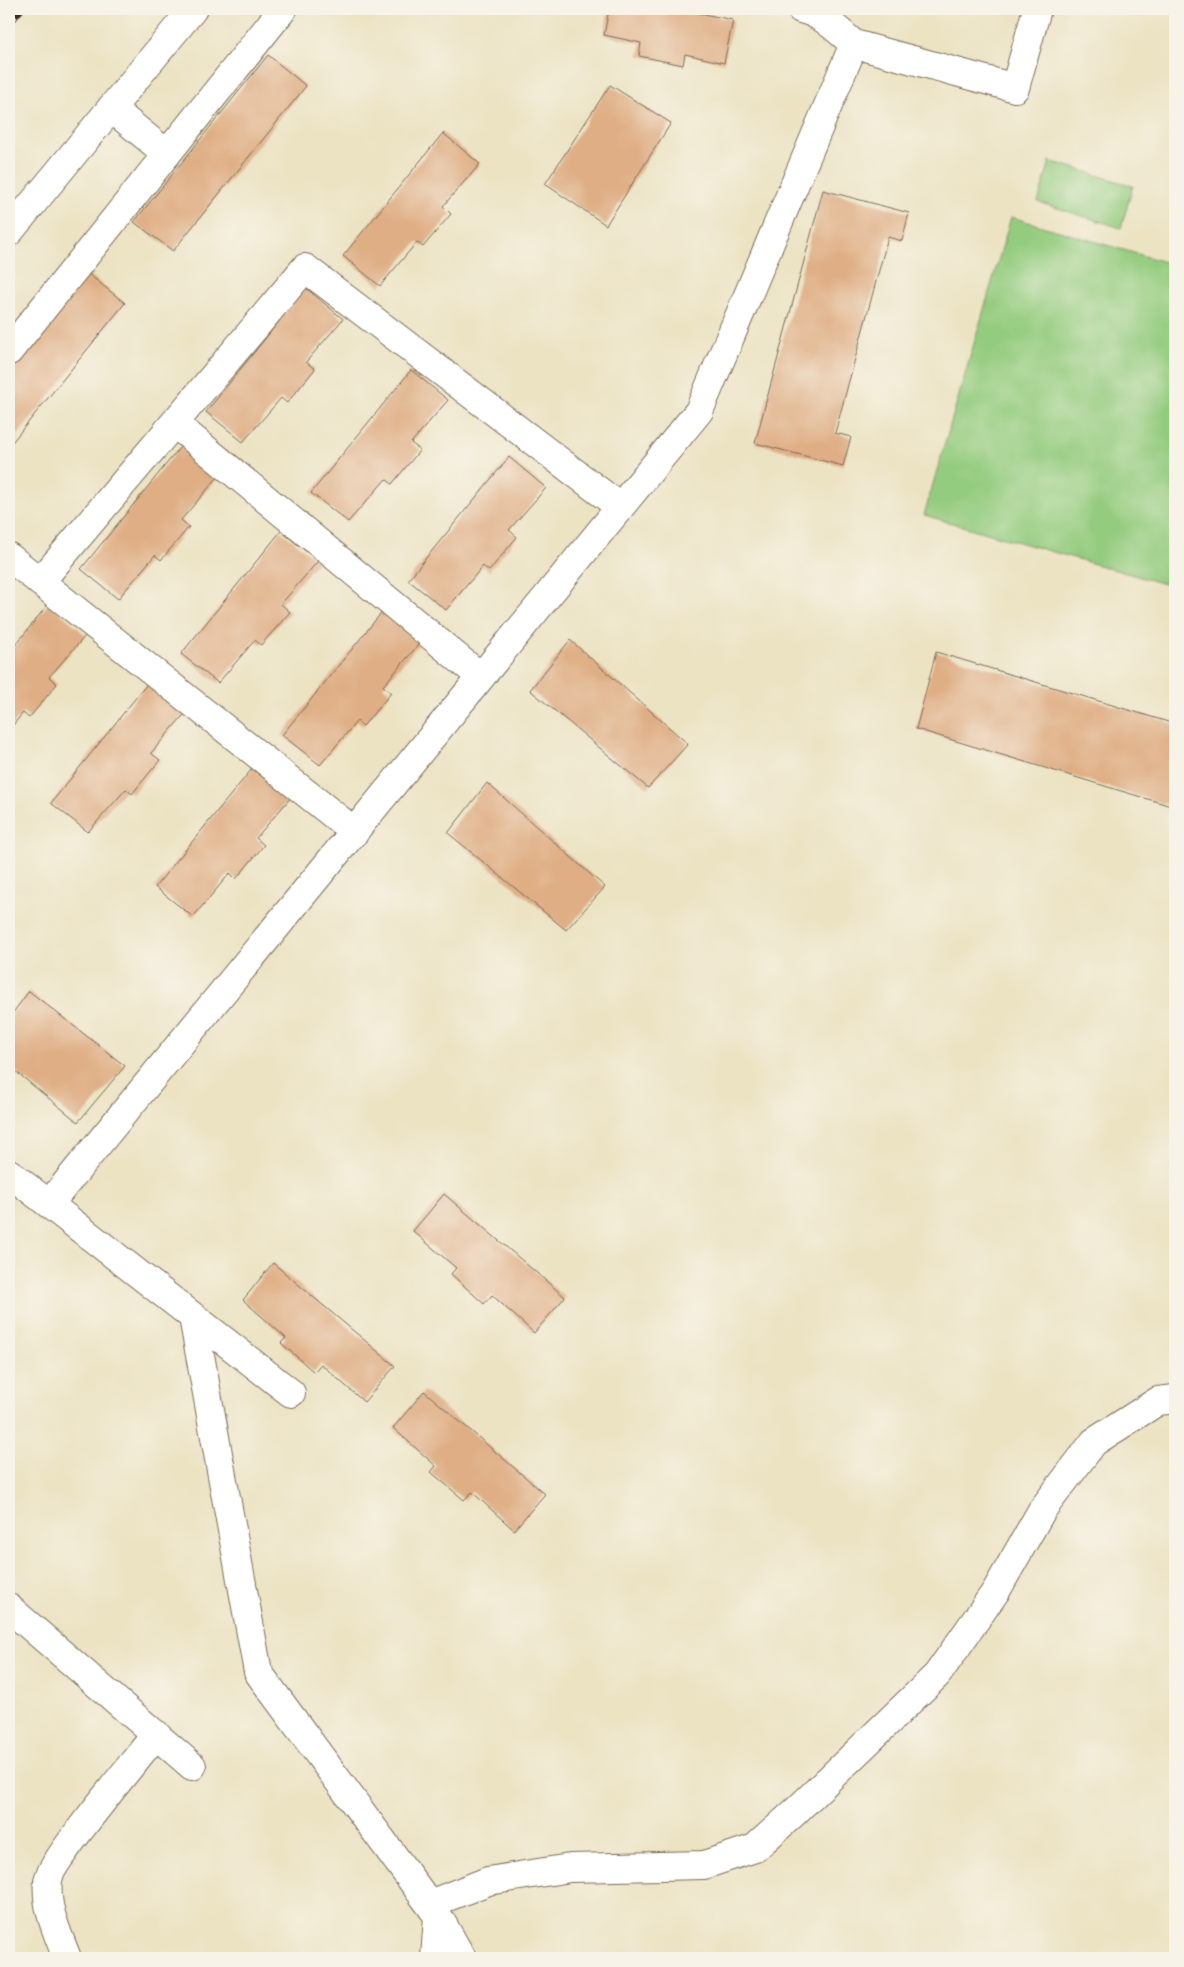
<svg xmlns="http://www.w3.org/2000/svg" width="1184" height="1967" font-family="'EB Garamond',serif">
<style>
.green{fill:#94cc7f;stroke:#687b4e}
.building{fill:#dfae84}
.lines{fill:none;stroke-linecap:round;stroke-linejoin:round}
.minor-casing{stroke:#796b58;stroke-width:30}
.minor{stroke:#fff;stroke-width:28}
.rail-casing{stroke:#3b2a1e;stroke-width:5.5}
.rail{stroke:#f7f3e8;stroke-width:4;stroke-dasharray:11;stroke-linecap:butt}
</style>
<rect width="100%" height="100%" fill="#f7f3e8"/>
<filter id="ink" filterUnits="userSpaceOnUse"><feTurbulence type="fractalNoise" baseFrequency=".02" numOctaves="2"/><feDisplacementMap in="SourceGraphic" scale="10" xChannelSelector="R" yChannelSelector="G"/><feConvolveMatrix kernelMatrix="1 2 1 2 8 2 1 2 1" color-interpolation-filters="sRGB"/></filter>
<filter id="wash" filterUnits="userSpaceOnUse"><feTurbulence type="fractalNoise" baseFrequency=".0096" numOctaves="4" result="noise"/><feDisplacementMap in="SourceGraphic" scale="20" xChannelSelector="R" yChannelSelector="G"/><feGaussianBlur stdDeviation="1.12" result="paint"/><feColorMatrix in="noise" values="0 0 0 0 0 0 0 0 0 0 0 0 0 0 0 0 0 1.4 0 .05"/><feComposite in="paint" operator="in"/></filter>
<g filter="url(#wash)">
<rect width="100%" height="100%" fill="#ece3c3"/>
<!-- green -->
<path class="green" d="M1050,161L1133,186L1121,228L1038,202Z
M1011,217L1175,265V587L924,515Z"/>
<g id="blocks">
<!-- building -->
<path class="building" d="M609,9H680L733,20L724,63L685,54L683,65L639,56L641,43L604,35Z
M268,55L306,86L173,251L134,222Z
M610,85L671,123L606,225L545,184Z
M443,133L480,164L443,206L451,214L423,247L417,242L380,286L343,256Z
M823,190L909,213L902,241L888,237L835,433L851,437L843,466L755,443Z
M86,272L125,303L9,446V369Z
M306,288L343,319L306,362L315,369L287,403L281,398L243,442L206,412Z
M411,370L448,400L411,443L420,450L392,484L386,479L348,522L311,493Z
M181,446L218,477L181,520L189,527L161,560L155,555L118,599L81,569Z
M509,457L546,488L509,530L517,537L489,571L483,566L446,610L408,580Z
M281,531L318,561L281,604L290,612L261,645L255,640L218,683L181,654Z
M49,603L86,635L49,677L57,684L29,718L23,713L9,730V653Z
M382,612L420,643L383,686L391,693L363,726L357,721L320,765L282,735Z
M570,640L688,744L648,788L530,690Z
M936,652L1175,724V794L1171,806L916,729Z
M151,679L188,710L151,753L160,760L132,794L126,789L88,832L51,803Z
M256,764L293,795L256,838L264,845L236,879L230,873L193,917L155,887Z
M487,783L605,887L566,930L448,833Z
M29,991L125,1066L78,1122L9,1066V1018Z
M444,1194L565,1297L534,1333L492,1295L484,1304L451,1274L456,1268L413,1231Z
M273,1263L395,1366L364,1402L321,1364L314,1372L281,1343L286,1338L243,1300Z
M424,1391L545,1494L514,1530L472,1492L464,1500L431,1472L436,1466L393,1428Z"/>
</g>
</g>
<g filter="url(#ink)">
<use href="#blocks" fill-opacity="0" stroke="#796b58" stroke-width="1"/>
<g class="lines">
<!-- minor casing -->
<g class="minor-casing">
<path id="minor" d="M801,9C823,14 837,30 854,44
M111,108L167,154
M9,232L193,9
M9,351L283,9
M174,423L481,677
M9,557L355,832
M40,582L305,268L620,507
M9,1173L291,1393
M49,1204L699,411L854,44L1015,88L1037,9
M193,1317L258,1672L438,1916L435,1958
M9,1608L192,1766
M430,1904L488,1881L570,1868L704,1865L755,1848L796,1811L937,1675L996,1591L1042,1510L1094,1442L1158,1401L1175,1399
M438,1916L462,1958
M67,1958C58,1934 45,1908 48,1881C49,1862 139,1757 156,1734"/>
</g>
<!-- minor -->
<use href="#minor" class="minor"/>
<!-- rail casing -->
<g class="rail-casing">
<path id="rail" d="M9,25L22,9"/>
</g>
<!-- rail -->
<use href="#rail" class="rail"/>
</g>
</g>
<!-- margin -->
<rect width="1184" height="1967" fill="none" stroke="#f7f3e8" stroke-width="30"/>
</svg>
